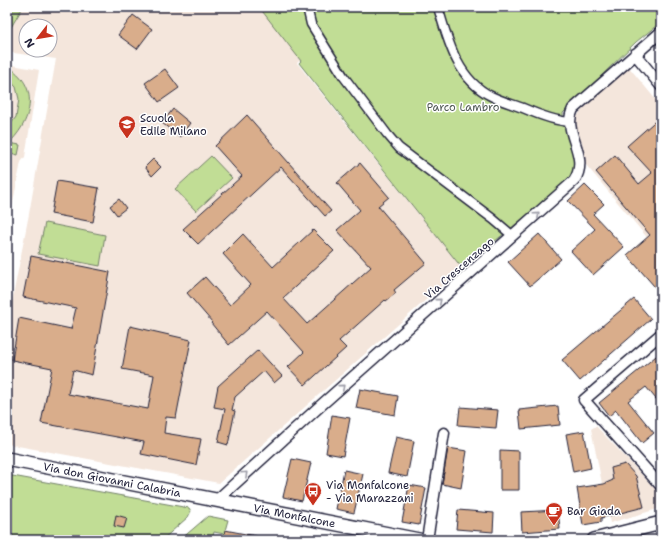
<svg xmlns="http://www.w3.org/2000/svg" width="668" height="547" font-family="'Shantell Sans',sans-serif">
<style>
.built{fill:#f4e6dc;fill-rule:evenodd}
.green{fill:#c1dd95;stroke:#728068}
.building{fill:#d9ad8b;stroke:#22223b}
.lines{fill:none;stroke-linecap:round;stroke-linejoin:round}
.pedestrian-casing{stroke:#22223b;stroke-width:11}
.minor-casing{stroke:#22223b;stroke-width:13}
.tertiary-casing{stroke:#22223b;stroke-width:16}
.pedestrian{stroke:#fff;stroke-width:8}
.minor{stroke:#fff;stroke-width:10}
.tertiary{stroke:#fff;stroke-width:13}
.oneway{stroke:#9c9ca7}
.labels{text-anchor:middle;stroke-width:3;stroke-linejoin:round;paint-order:stroke}
.park-label{font-size:11px;fill:#525a56;stroke:#fff}
.poi-label{font-size:11px;fill:#22223b;stroke:#fff;text-anchor:start}
.street-label{font-size:11px;fill:#22223b;stroke:#fff}
</style>
<rect width="100%" height="100%" fill="#fff"/>
<filter id="ink" filterUnits="userSpaceOnUse"><feTurbulence type="fractalNoise" baseFrequency=".025" numOctaves="2"/><feDisplacementMap in="SourceGraphic" scale="8" xChannelSelector="R" yChannelSelector="G"/><feConvolveMatrix kernelMatrix="1 2 1 2 8 2 1 2 1" color-interpolation-filters="sRGB"/></filter>
<g filter="url(#ink)">
<!-- built -->
<path class="built" d="M23,7H277L312,51L297,63L462,268L219,483L7,444V327L29,214L56,59L7,52V34ZM26,26H50V50H26Z
M7,64L39,70L25,157L21,162L7,232Z
M628,66L661,106V254L586,165L582,143L575,127V120L580,112Z
M596,426L661,495V508L610,523L591,429Z"/>
<!-- green -->
<path class="green" d="M7,7H23L7,34Z
M259,7H661V22L636,42L563,113V121L574,140L575,171L570,180L462,268L299,63L301,61Z
M7,66C40,85 33,120 9,143L20,145L18,155L7,152V129L16,117L19,99L16,87L7,77Z
M211,156L232,178L196,211L175,189Z
M45,223L105,235L100,266L38,254Z
M7,475L189,508L191,511L188,517L162,540H7Z
M208,516L228,520L224,534L214,532L212,540H180Z"/>
<!-- building -->
<path class="building" d="M133,15L152,29L137,49L118,35Z
M165,69L179,88L159,102L145,83Z
M173,109L190,123L180,137L162,123Z
M247,115L331,211L325,216L281,167L198,244L183,229L242,176L215,146Z
M661,116V294L627,255L650,235L596,172L615,155L639,184L652,173L627,146Z
M153,159L161,167L152,176L145,167Z
M360,163L389,197L378,206L426,263L394,290L396,293L386,301L385,300L339,341L346,348L305,385L288,367L304,352L267,311L229,345L211,323L212,322L187,293L205,277L230,305L251,285L223,254L243,234L273,267L313,230L334,251L283,298L307,324L371,267L337,230L360,210L337,183Z
M57,181L99,188L93,222L51,214Z
M585,185L604,204L593,214L624,247L593,275L571,251L595,229L568,201Z
M119,199L126,208L117,215L110,206Z
M539,234L561,259L530,286L508,262Z
M31,256L110,272L92,375L73,370L68,394L148,409L154,375L122,369L130,326L191,340L176,418L166,417L164,433L201,439L196,465L141,454L144,442L41,423L52,368L12,360L19,318L71,329L76,308L23,297Z
M634,299L651,319L580,381L562,360Z
M258,350L282,376L274,383L264,371L235,397L232,410L235,411L228,445L218,442L225,409L214,407L218,386Z
M661,352V405L646,387L628,401L654,433L642,443L616,410L609,416L599,403Z
M360,389L398,396L395,415L356,408Z
M558,406L560,425L521,429L519,410Z
M460,407L498,410L496,428L458,425Z
M332,415L350,418L343,456L326,453Z
M584,431L591,468L573,472L566,434Z
M396,437L414,441L407,477L388,473Z
M448,448L467,451L461,488L442,484Z
M500,450L519,451V490H500Z
M292,459L311,463L302,501L283,497Z
M625,464L636,476L644,507L601,518V522L583,525L577,488L604,484L613,480L611,468Z
M344,470L363,474L354,513L336,509Z
M409,485L426,488L419,525L402,522Z
M458,510L494,513L493,532L456,529Z
M558,510L560,529L522,532L521,512Z
M116,515L127,518L124,528L114,526Z
M225,530L256,536L255,540H223Z"/>
<g class="lines">
<!-- pedestrian casing -->
<g class="pedestrian-casing">
<path id="pedestrian" d="M307,7L311,24L344,77L387,134L399,148L493,219L513,236
M438,7C448,41 457,79 491,96C501,101 512,104 523,108C537,114 554,121 570,122"/>
</g>
<!-- minor casing -->
<g class="minor-casing">
<path id="minor" d="M635,54L661,86
M661,334L584,400L661,486
M217,500L319,407L574,181C591,155 561,133 573,109L661,32
M427,540L444,433"/>
</g>
<!-- tertiary casing -->
<g class="tertiary-casing">
<g id="tertiary">
<path id="s1" d="M7,459L419,540"/>
<path d="M594,540L661,523"/>
</g>
</g>
<!-- pedestrian -->
<use href="#pedestrian" class="pedestrian"/>
<!-- minor -->
<use href="#minor" class="minor"/>
<!-- tertiary -->
<use href="#tertiary" class="tertiary"/>
</g>
<!-- one-way arrows -->
<defs><path id="oneway-chevron" d="M-2-3.5L2.5 0L-2 3.5" fill="none" stroke-width="1.6" stroke-linecap="round" stroke-linejoin="round"/></defs>
<g class="oneway">
<use href="#oneway-chevron" transform="translate(537 215) rotate(-42)"/>
<use href="#oneway-chevron" transform="translate(439 301) rotate(-41)"/>
<use href="#oneway-chevron" transform="translate(342 387) rotate(-41)"/>
<use href="#oneway-chevron" transform="translate(245 474) rotate(-43)"/>
</g>
</g>
<!-- icons -->
<defs>
<g id="school-pin" transform="scale(0.9)"><path d="M0 17L-7.5 6A9.5 9.5 0 1 1 7.5 6Z" fill="#c8321e" stroke="#fff"/><path d="M0-5L7-2L0 1L-7-2ZM-4 1L0 2.5L4 1V4Q0 6-4 4Z" fill="#fff"/></g>
<g id="bus-pin" transform="scale(0.9)"><path d="M0 17L-7.5 6A9.5 9.5 0 1 1 7.5 6Z" fill="#c8321e" stroke="#fff"/><path d="M-5-6H5V4H4V6H2V4H-2V6H-4V4H-5ZM-3.5-4V0h7V-4ZM-3.5 1.2v1.5H-2V1.2ZM2 1.2v1.5H3.5V1.2Z" fill="#fff"/></g>
<g id="cafe-pin" transform="scale(0.9)"><path d="M0 17L-7.5 6A9.5 9.5 0 1 1 7.5 6Z" fill="#c8321e" stroke="#fff"/><path d="M-5.5-4.5H6V0H3Q3 3.5 0 3.5H-2.5Q-5.5 3.5-5.5 0ZM3-3.2v2h1.7v-2ZM-6 4.5H4V6H-6Z" fill="#fff"/></g>
</defs>
<g fill-rule="evenodd">
<use href="#school-pin" x="127" y="124"/>
<use href="#bus-pin" x="313" y="491"/>
<use href="#cafe-pin" x="554" y="511"/>
</g>
<g class="labels">
<!-- park labels -->
<g class="park-label">
<text x="463" y="111">Parco Lambro</text>
</g>
<!-- poi labels -->
<g class="poi-label">
<text x="140" y="122">Scuola<tspan x="140" dy="13">Edile Milano</tspan></text>
<text x="326" y="489">Via Monfalcone<tspan x="326" dy="13">- Via Marazzani</tspan></text>
<text x="567" y="515">Bar Giada</text>
</g>
<!-- street labels -->
<g class="street-label">
<text transform="translate(459 268) rotate(-41)" y="4">Via Crescenzago</text>
<text dy="4" stroke="none"><textPath href="#s1" startOffset="107">Via don Giovanni Calabria</textPath></text>
<text dy="4" stroke="none"><textPath href="#s1" startOffset="293">Via Monfalcone</textPath></text>
</g>
</g>
<!-- margin -->
<rect width="668" height="547" fill="none" stroke="#fff" stroke-width="24"/>
<rect x="12" y="12" width="644" height="523" fill="none" stroke="#22223b" stroke-width="1.5" filter="url(#ink)"/>
<!-- north arrow -->
<g transform="translate(38 38) rotate(239)"><circle r="19" fill="#ffffff" stroke="#a7a7b1"/>
<path d="M0-3L7 15L0 10L-7 15Z" fill="#c8321e"/>
<text y="-6" font-size="11" font-weight="bold" text-anchor="middle" fill="#22223b">N</text>
</g>
</svg>
